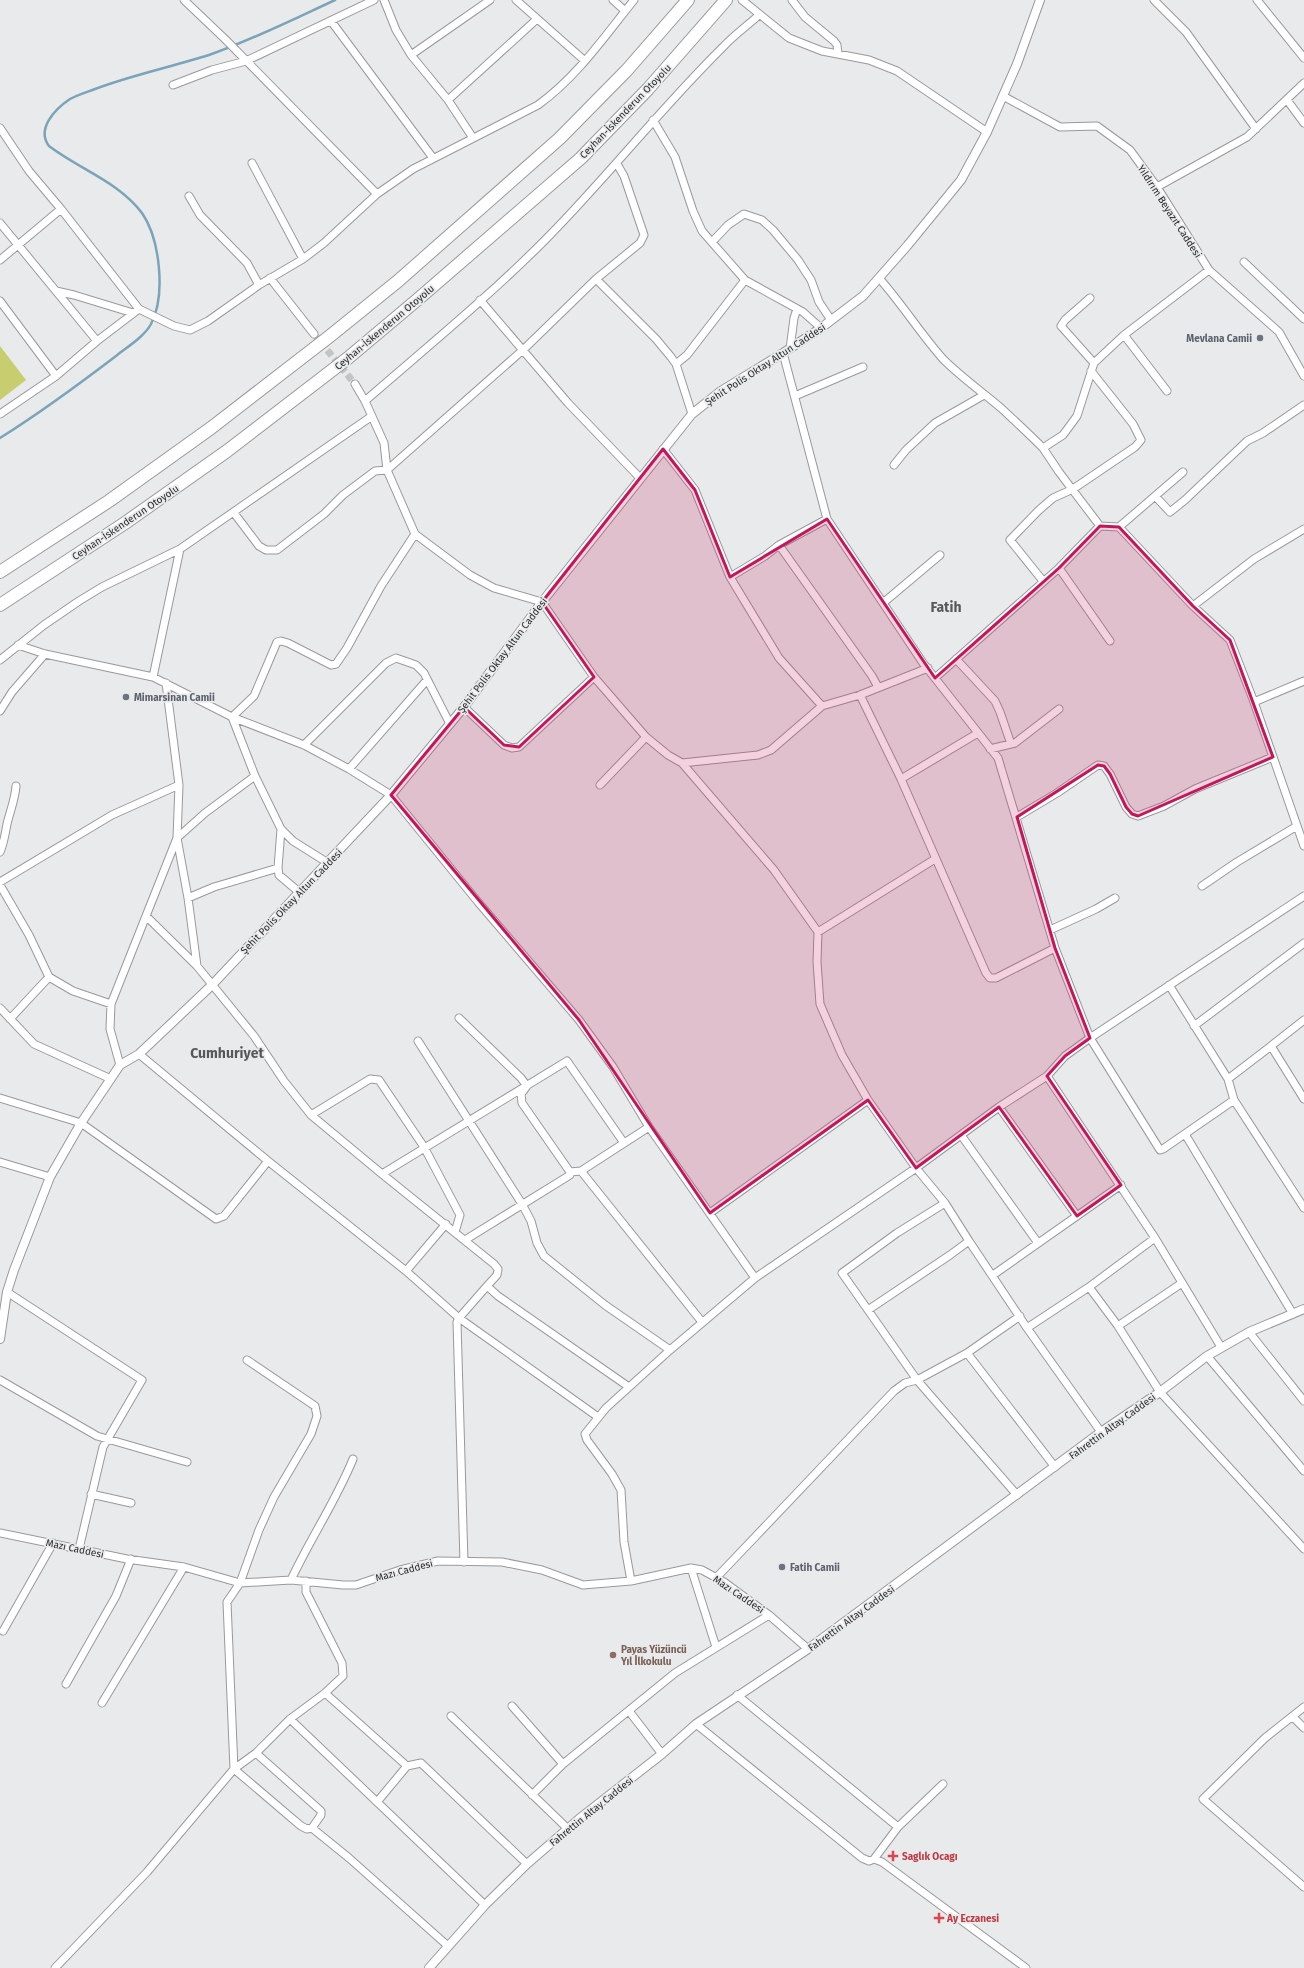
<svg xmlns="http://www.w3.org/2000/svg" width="1304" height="1968" font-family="'Fira Sans',sans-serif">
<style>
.green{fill:#c8cd6f}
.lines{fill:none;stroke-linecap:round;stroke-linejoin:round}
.stream{stroke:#7aa4b9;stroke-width:2.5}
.minor-tunnel{stroke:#c3c4c5;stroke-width:7;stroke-dasharray:7 3.5;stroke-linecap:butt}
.minor-casing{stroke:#99999b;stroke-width:9}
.tertiary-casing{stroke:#99999b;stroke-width:10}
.motorway-casing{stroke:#99999b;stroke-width:14}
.minor{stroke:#fff;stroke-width:7}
.tertiary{stroke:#fff;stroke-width:8}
.motorway{stroke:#fff;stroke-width:12}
.marked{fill:#c2185b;fill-opacity:0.2;stroke:#c2185b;stroke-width:3;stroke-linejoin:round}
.worship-dot{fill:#6b7280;stroke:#e9eaec;stroke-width:1.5}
.education-dot{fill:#8d6e63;stroke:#e9eaec;stroke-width:1.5}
.health-dot{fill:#e0444e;stroke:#e9eaec;stroke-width:1.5}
.labels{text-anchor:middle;stroke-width:3.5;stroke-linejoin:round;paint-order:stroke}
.street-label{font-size:10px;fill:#2a2a2b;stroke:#e9eaec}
.worship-label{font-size:10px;font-weight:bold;fill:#5b616d;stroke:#e9eaec;text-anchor:start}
.education-label{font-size:10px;font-weight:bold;fill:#785e54;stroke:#e9eaec;text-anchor:start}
.health-label{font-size:10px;font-weight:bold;fill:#be3a42;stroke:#e9eaec;text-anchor:start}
.district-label{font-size:14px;font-weight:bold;fill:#575859;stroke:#e9eaec}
</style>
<rect width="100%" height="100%" fill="#e9eaec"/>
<!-- green -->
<path class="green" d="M0,346L26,380L0,400Z"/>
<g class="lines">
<!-- stream -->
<path class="stream" d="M0,438C40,413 78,385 116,356C127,347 144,337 151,324C166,295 160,239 142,213C119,182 79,169 49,146C36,129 55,109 70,99C77,95 87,92 95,89C132,75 171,67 209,55C252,40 294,19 335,0"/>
<!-- minor-tunnel -->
<path class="minor-tunnel" d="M314,334L355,384"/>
<!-- minor casing -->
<g class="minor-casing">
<path id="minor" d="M184,0L226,40L377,194
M384,0L396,30L411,55L448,100L473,138
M516,0L585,61
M613,0L625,11
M742,0L789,38L822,51L869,60L897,71L987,132
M792,0L805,17L834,41L837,45L838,54
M1154,0L1186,32L1256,129
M1257,0L1304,58
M331,21L433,158
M411,55L490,0
M173,85L212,70L246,61L374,0
M1003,96L1060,127L1097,126L1130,150L1157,187L1209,270L1279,332L1304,376
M448,100L537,19
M1287,100L1304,123
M653,120L675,157L693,211L702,231L745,280L803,312L821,328
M0,128L29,171L61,209L139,309
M252,163L303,259
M1157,187L1247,137L1304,83
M189,196L200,215L247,263L259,285
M0,223L97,341
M712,242L728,225L744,214L762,220L773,230L798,260L811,280L819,302L831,320
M0,260L61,209
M1244,262L1304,319
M270,278L314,334
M879,278C902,304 920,333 943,359C961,377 981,391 1001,408C1015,421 1029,434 1043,448
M596,279L656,339L671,357L676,364L692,414
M56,291L74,295L133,313
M1090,298L1065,320L1061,326L1094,363
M480,300L568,403L640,478
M0,301L56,376
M1124,335L1167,391
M790,349L794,318L797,309
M783,353L827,519L923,663L998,758L1055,948L1090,1038L1160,1150L1163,1149L1234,1100
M676,364L687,355L745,280
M355,384L365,401L384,443L387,470L415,534L470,575L494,588L542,602L594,677L646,737L668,755L682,763L774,870L818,932L817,962L820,1004L842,1055L868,1100L916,1168L945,1203L969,1241L1027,1328L1101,1432
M795,396L863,367
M365,401C427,347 491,295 549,236C609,175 662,107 723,47C734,35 747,26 759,15
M0,414L56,376L97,341L139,309L174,326L190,330L208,321L259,285L303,259L324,243L377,194L413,169L538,105C577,77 604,37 634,0
M663,449L695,490L730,577
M894,465L906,450L935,423L984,395
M1155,496L1170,512L1185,500L1247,441L1263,433L1304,405
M234,513L259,546L266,550H277L324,514L343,495L375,471L387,470L524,349L596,279L640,243L644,235L624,176L617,164
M1100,526L1059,472L1043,448L1063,435L1077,416L1094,363L1124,335L1209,270
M1119,527L1183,472
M779,545L872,676L878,687
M1059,568L1110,641
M1043,581L1010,540L1038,511L1053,498L1073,489L1135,447L1141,440L1133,424L1091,371
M883,603L940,555
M1193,606L1254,559L1304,529
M18,645L45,654L153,677L232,717L254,696L277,642L281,641L288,643L331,665L336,664L347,648L381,586L415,534
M956,659L995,701L1000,712L1011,744
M0,660L44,625L79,601L102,587L180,549L372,416
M153,677L180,549
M935,678L1059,568L1100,526L1119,527L1193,606L1230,640L1254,702L1304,846
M860,695L901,779L986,973L990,978H996L1055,948
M1254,702L1304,681
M822,706L779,658L730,577L765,556L779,545L827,519
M464,707L504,745L512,748L519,747L594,677
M0,711L12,692L45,654
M232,717L304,745L349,769L391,795L478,902L579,1020L613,1067L649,1127L755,1278
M232,717L255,776L281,829L293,841L328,863
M304,745L386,663L396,658L416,665L424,673L450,724
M990,749L1015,743L1059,709
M682,763L758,755L771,750L822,706L860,695L928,668
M349,769L427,680
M901,779L978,733
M600,785L646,737
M1017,817L1057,793L1098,765L1104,766L1110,774L1126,807L1132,814L1138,816L1164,806L1195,789L1273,757
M281,829L278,868L279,875L299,892
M0,852C4,843 5,834 7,824C10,811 15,800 16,786
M0,882L112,815L179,785
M0,885L29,935L49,977L73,991L111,1004
M1202,886L1237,862L1297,826
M188,898L214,887L278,868
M146,916L197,966L254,1036L284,1081L311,1115L382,1174L494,1264L498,1269L497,1275L487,1286L498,1296L629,1387
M1050,930L1096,909L1115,898
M818,932L935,859
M197,966L188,898L177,838L205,813L255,776
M1169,985L1228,1079L1234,1100L1304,1208
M0,1008L34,1044L111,1079
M459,1018L521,1078L527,1086L521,1094L522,1103L570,1172
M10,1019L49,977
M1194,1026L1304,943
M418,1041L522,1204L531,1221L537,1243L544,1256L605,1305L670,1350L606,1408L585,1434L587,1440L612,1474L621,1490L624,1542L631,1581
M1271,1046L1304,1020
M139,1054L268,1161L406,1271L459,1318L598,1417
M120,1065L110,1029L111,1004L177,838L179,785L166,683
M1228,1079L1271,1046L1304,1099
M0,1098L81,1123L216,1219L224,1216L268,1161
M999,1107L1077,1216
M311,1115L370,1079L379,1080L424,1147L460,1215L455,1232
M1185,1134L1293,1314
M961,1135L1038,1243
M0,1162L50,1177
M581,1171L702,1322
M382,1174L567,1061L624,1143
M945,1203L897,1233L842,1273L917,1380L1017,1495
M710,1213L868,1100
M465,1240L570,1175V1172L581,1171L649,1127
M406,1271L446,1224
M993,1275L1121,1185
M1089,1287L1118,1326L1160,1392L1304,1549
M7,1292L142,1380L103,1447L79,1549
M868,1310L950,1255L969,1241
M1118,1326L1182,1283
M1027,1328L1089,1287L1155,1238
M1249,1332L1304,1401
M1221,1347L1155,1238L1047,1076L1065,1056L1090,1038L1304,896
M670,1350L755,1278L916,1168L999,1107L1047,1076
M967,1353L1055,1467
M1207,1356L1304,1471
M247,1360L315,1406L317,1416L311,1434L274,1497L259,1530L240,1583L227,1602L234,1769L301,1826L307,1829L312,1828L349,1858L448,1946
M0,1380L97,1436L187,1462
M91,1494L131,1503
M0,1533L127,1559L184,1567L240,1583L291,1580L343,1585H356L400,1570L438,1561L502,1562L542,1570L583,1585L631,1581L691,1568L702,1570L724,1582L769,1615L808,1649
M464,1562L457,1322L459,1318L487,1286
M691,1568L716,1647
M716,1578L894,1391L905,1383L917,1380L967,1353L1020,1316
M291,1580C310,1539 336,1501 353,1459
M3,1631L53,1543
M66,1684L116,1596L131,1559
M325,1693L407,1766L421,1763L527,1864
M737,1695L898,1827
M102,1703L184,1567
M512,1706L563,1764
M1304,1707L1265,1738L1203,1799L1304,1887
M629,1711L662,1754
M451,1716L567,1828
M1293,1717L1304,1728
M290,1719L485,1905
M696,1724L862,1858L869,1861L874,1859L882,1862L1026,1968
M256,1753L321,1811V1815L312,1828
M532,1795L563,1764L675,1673L769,1615
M377,1802L407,1766
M874,1859L898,1827L943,1784
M55,1968L147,1872L234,1769L256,1753L290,1719L325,1693L343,1676L342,1663L306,1592V1581"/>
</g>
<!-- tertiary casing -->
<g class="tertiary-casing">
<path id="tertiary" d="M0,1339L7,1292L14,1270L50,1177L81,1123L120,1065L139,1054L212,985L391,795L464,707L542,602L692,414L721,391L783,353L821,328L863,296L907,246L961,180L987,132L1017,64L1040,0
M429,1968L485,1905L527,1864L579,1819L662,1754L696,1724L808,1649L1101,1432L1160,1392L1207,1356L1249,1332L1304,1309"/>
</g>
<!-- motorway casing -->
<g class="motorway-casing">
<path id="motorway" d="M0,572L109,501L211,428L330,336L398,281L560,138L627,70L688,0
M0,605L125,523L227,451L348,358L417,300L581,158L648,89L726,0"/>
</g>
<!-- minor -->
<use href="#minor" class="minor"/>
<!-- tertiary -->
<use href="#tertiary" class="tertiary"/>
<!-- motorway -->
<use href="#motorway" class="motorway"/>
</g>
<!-- marked area -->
<path class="marked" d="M663,449L695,490L730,577L827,519L935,678L1059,568L1100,526L1119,527L1193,606L1230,640L1273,757L1138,816L1132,814L1126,807L1110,774L1104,766L1098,765L1017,817L1055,948L1090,1038L1065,1056L1047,1076L1121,1185L1077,1216L999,1107L916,1168L868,1100L710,1213L579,1020L391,795L464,707L504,745L519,747L594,677L542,602Z"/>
<!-- markers -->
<g class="worship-dot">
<circle cx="1260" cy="338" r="4"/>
<circle cx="126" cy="697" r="4"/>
<circle cx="782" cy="1567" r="4"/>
</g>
<circle class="education-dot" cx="613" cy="1655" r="4"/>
<g class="health-dot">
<path d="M891 1850h4v4h4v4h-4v4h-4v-4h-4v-4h4z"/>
<path d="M937 1912h4v4h4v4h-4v4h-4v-4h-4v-4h4z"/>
</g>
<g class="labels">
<!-- street labels -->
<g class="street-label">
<text transform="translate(625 111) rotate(-46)" y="4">Ceyhan-İskenderun Otoyolu</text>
<text transform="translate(1170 211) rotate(57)" y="4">Yıldırım Beyazıt Caddesi</text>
<text transform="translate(384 327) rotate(-40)" y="4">Ceyhan-İskenderun Otoyolu</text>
<text transform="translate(765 364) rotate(-33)" y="4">Şehit Polis Oktay Altun Caddesi</text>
<text transform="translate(125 522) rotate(-34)" y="4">Ceyhan-İskenderun Otoyolu</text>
<text transform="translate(502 655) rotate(-53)" y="4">Şehit Polis Oktay Altun Caddesi</text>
<text transform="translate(291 901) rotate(-46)" y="4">Şehit Polis Oktay Altun Caddesi</text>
<text transform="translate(1112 1426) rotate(-36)" y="4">Fahrettin Altay Caddesi</text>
<text transform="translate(75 1548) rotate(12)" y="4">Mazı Caddesi</text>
<text transform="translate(404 1570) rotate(-15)" y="4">Mazı Caddesi</text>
<text transform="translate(739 1594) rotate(34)" y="4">Mazı Caddesi</text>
<text transform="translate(851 1618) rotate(-36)" y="4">Fahrettin Altay Caddesi</text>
<text transform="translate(591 1811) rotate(-39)" y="4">Fahrettin Altay Caddesi</text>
</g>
<!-- worship labels -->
<g class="worship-label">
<text x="1252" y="342" text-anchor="end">Mevlana Camii</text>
<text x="134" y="701">Mimarsinan Camii</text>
<text x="790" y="1571">Fatih Camii</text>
</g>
<!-- education labels -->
<g class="education-label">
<text x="621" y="1653">Payas Yüzüncü<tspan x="621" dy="12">Yıl İlkokulu</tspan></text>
</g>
<!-- health labels -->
<g class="health-label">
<text x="902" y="1860">Saglık Ocagı</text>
<text x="947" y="1922">Ay Eczanesi</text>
</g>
<!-- district labels -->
<g class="district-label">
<text x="946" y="612">Fatih</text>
<text x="227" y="1058">Cumhuriyet</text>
</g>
</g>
</svg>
